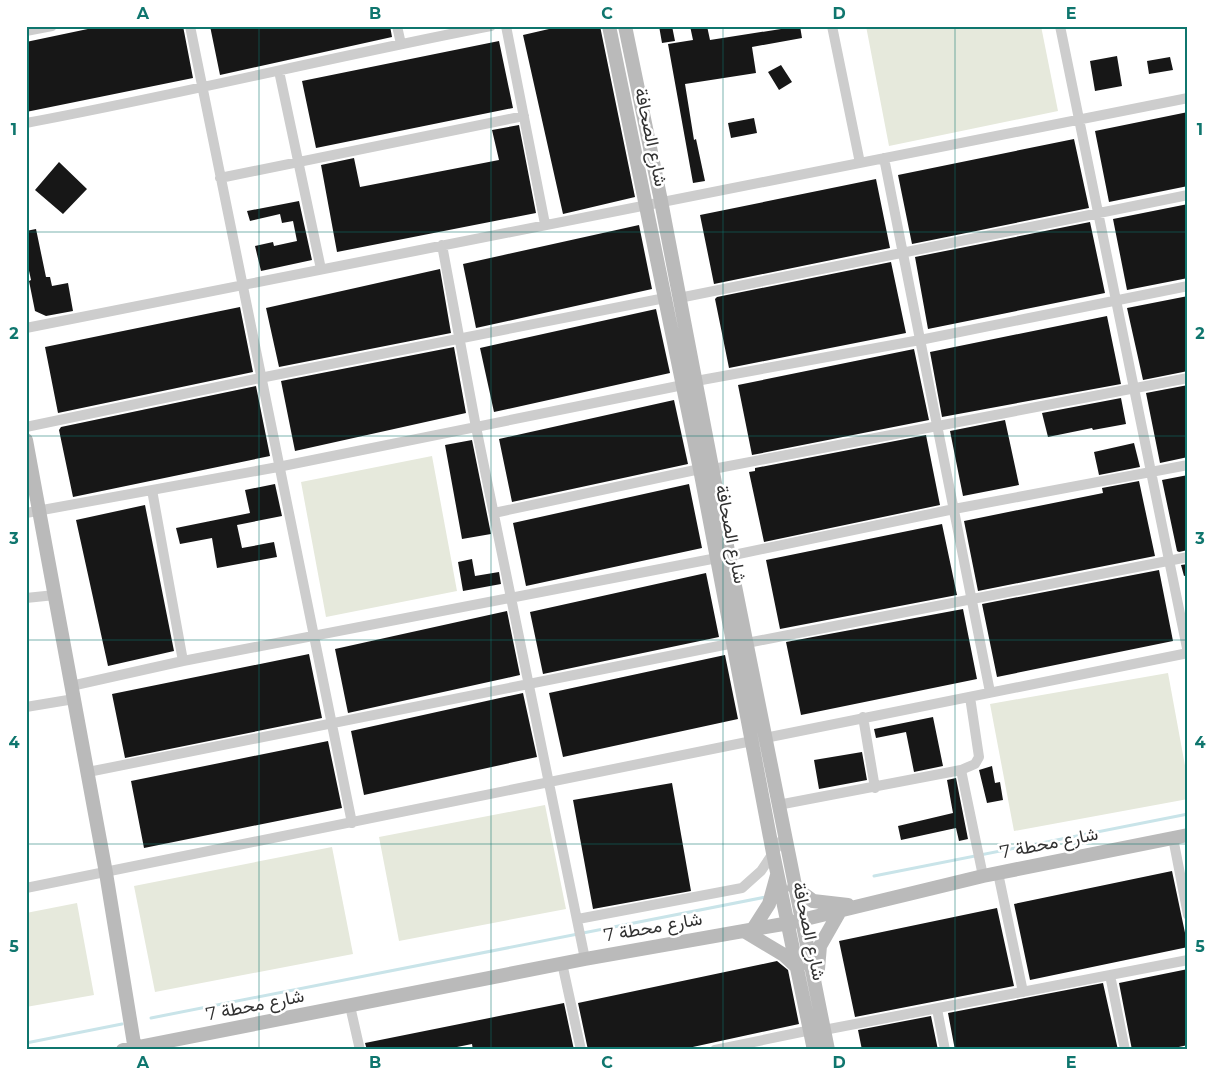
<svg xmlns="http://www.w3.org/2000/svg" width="1214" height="1076" font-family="Montserrat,Vazirmatn,sans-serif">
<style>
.pitch{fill:#e6e9dc}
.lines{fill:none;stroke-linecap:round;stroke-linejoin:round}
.stream{stroke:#c9e4e9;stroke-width:3}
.building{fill:#171717}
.street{stroke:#cdcdcd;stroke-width:10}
.secondary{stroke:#bababa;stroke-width:14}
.grid{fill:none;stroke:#0f766e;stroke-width:1;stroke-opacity:0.55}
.labels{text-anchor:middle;stroke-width:5;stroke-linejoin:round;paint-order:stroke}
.street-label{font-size:18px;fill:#303030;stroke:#fff}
.neatline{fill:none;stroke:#0f766e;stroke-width:2}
.grid-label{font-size:16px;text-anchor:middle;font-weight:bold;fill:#0f766e}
</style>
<rect width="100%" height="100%" fill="#fff"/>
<!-- pitch -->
<path class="pitch" d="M866,26H1041L1058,111L889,146Z
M432,456L457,591L326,617L301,482Z
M1168,673L1188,782V799L1014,831L990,704Z
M545,805L566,909L399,941L379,837Z
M332,847L353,954L155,992L134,886Z
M77,903L94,995L26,1007V913Z"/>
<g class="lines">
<!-- stream -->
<path class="stream" d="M874,876L1188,814
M151,1018L766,897
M26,1043L122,1024"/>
</g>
<!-- building -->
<path class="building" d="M102,26H183L193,78L26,112V42Z
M210,26H390L392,37L220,75Z
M562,26H600L635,197L563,214L523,35Z
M659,26H672L675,41L662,43Z
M690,26H707L710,40L800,26L802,38L752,47L756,73L685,84L694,140L696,139L705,181L693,183L668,44L693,40Z
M499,41L513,108L316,148L302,81Z
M1117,56L1122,86L1095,91L1090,61Z
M1170,57L1173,70L1149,74L1147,61Z
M781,65L792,82L779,90L768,72Z
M1188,112V186L1109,202L1095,131Z
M754,118L757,133L731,138L728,123Z
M519,125L536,213L337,252L321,165L354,158L360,187L499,160L492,130Z
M1074,139L1089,208L912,244L898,175Z
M59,162L87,189L63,214L35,190Z
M876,179L890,248L714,284L700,215Z
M299,201L312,260L261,271L255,246L273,242L274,246L297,241L293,221L282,223L280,214L250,221L247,211Z
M1188,204V278L1127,290L1113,219Z
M1090,222L1105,293L928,329L915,257Z
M639,225L652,289L476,328L463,264Z
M36,229L46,277H50L52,286L68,283L73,311L46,316L35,311L29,281L31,280L26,257V231Z
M891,262L906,333L729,368L715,299L717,297Z
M440,269L451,333L279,367L266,308Z
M1188,296V371L1143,380L1127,308Z
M240,307L253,372L58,413L45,347Z
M656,309L670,373L494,412L480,348Z
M1107,316L1121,384L942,417L930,352Z
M454,347L466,413L295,451L281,381Z
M914,349L929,420L752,455L738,385Z
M1188,385V457L1160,463L1146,393Z
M256,386L270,456L73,497L59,430L61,427Z
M1121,398L1126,424L1093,430L1092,428L1048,437L1042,413Z
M674,400L688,464L512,502L499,439Z
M1005,420L1019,485L963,496L950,431Z
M926,435L940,505L764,542L749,472L755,471V468Z
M472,440L491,534L462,539L445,445Z
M1134,443L1140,467L1099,475L1094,452Z
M1188,475V550L1179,552L1177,551L1162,480Z
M1139,481L1155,556L978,591L964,521L1103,493L1102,488Z
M275,484L282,516L237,525L242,548L274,542L277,557L217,568L212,538L180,544L176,528L250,513L245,490Z
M689,484L702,548L526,586L513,523Z
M145,505L174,651L108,666L76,520Z
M942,524L957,595L780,629L766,560Z
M472,559L475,576L499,572L501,584L463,591L458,562Z
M1188,564V575L1184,576L1181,565Z
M1159,570L1173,641L997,677L982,604Z
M706,573L719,637L543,674L530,612Z
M963,609L977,679L801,715L786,642Z
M507,611L520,675L348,713L335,649Z
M309,654L322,718L125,758L112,694Z
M725,655L738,719L563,757L549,693Z
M523,693L537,757L364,795L351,731Z
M933,717L943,766L914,772L906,732L876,738L874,729Z
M328,741L342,808L144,848L131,781Z
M862,752L867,780L819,789L814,760Z
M992,766L995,783L1000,782L1003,800L987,803L979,770Z
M956,778L968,839L959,841L956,828L901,840L898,826L953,813L947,780Z
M672,783L691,891L593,909L573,800Z
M1172,871L1188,947L1030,980L1014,904Z
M997,908L1014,986L855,1017L839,941Z
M777,961L788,970L799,1024L679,1050H588L578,1003Z
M1188,969V1045L1165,1050H1132L1119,983Z
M1103,983L1118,1050H955L948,1013Z
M564,1003L574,1050H473L472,1044L442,1050H367L365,1043Z
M931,1016L938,1050H862L858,1030Z"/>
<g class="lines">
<!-- street -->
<path class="street" d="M190,26L352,823
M397,26L401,44
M506,26L545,224
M832,26L860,163
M1060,26L1188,653
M26,31L52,26
M279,71L321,269
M26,123C182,94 336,56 491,26
M884,158L990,692
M220,178L524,116
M442,245L476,427L585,959
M679,298L1188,195
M26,328L1188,98
M696,381L920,340L1188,286
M26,427L260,378L665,298
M713,469L1188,378
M152,490L183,661
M26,513L278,467L683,385
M494,513L700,469
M729,556L954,509L1188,465
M26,598L55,595
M747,643L1188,557
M71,686L183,661L717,558
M970,697L979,757L975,764L961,770L983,876
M26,707L74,699
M863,717L875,788
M765,738L1188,653
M88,772L734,643
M778,805L961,770
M1173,838L1188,915
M998,873L1023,992
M26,888L752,741
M578,919L742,888L761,871L784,837
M562,963L581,1050
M1110,975L1125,1050
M350,1006L360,1050
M937,1009L945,1050
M824,1030L1188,960
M715,1050L811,1030"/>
<!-- secondary -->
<path class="secondary" d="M609,26L700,469L773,853L814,1050
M625,26L661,201L729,556L828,1050
M26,440L106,873L135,1050
M794,887L813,901L848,905
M753,929L769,904L777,875
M744,931L784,955L798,968
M818,969L820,946L840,911
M123,1050L585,959L789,923L983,876L1188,835"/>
</g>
<!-- grid -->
<path class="grid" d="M259,26V1050M491,26V1050M723,26V1050M955,26V1050M26,232H1188M26,436H1188M26,640H1188M26,844H1188"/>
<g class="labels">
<!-- street labels -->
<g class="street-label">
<text transform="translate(651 137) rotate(78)" y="6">شارع الصحافة</text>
<text transform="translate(731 534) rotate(79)" y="6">شارع الصحافة</text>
<text transform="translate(1049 843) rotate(-11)" y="6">شارع محطة 7</text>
<text transform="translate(653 927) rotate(-10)" y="6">شارع محطة 7</text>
<text transform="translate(809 931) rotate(78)" y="6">شارع الصحافة</text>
<text transform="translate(255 1005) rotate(-11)" y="6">شارع محطة 7</text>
</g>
</g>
<!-- border -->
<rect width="1214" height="1076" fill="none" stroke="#ffffff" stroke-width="55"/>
<rect x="28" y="28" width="1158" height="1020" class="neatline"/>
<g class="grid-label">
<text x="143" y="19">A</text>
<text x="375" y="19">B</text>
<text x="607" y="19">C</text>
<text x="839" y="19">D</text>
<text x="1071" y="19">E</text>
<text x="14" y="135">1</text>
<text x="1200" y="135">1</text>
<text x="14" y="339">2</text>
<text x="1200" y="339">2</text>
<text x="14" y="544">3</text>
<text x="1200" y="544">3</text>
<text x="14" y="748">4</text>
<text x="1200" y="748">4</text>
<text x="14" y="952">5</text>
<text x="1200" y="952">5</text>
<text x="143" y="1068">A</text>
<text x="375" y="1068">B</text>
<text x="607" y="1068">C</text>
<text x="839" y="1068">D</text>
<text x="1071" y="1068">E</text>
</g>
</svg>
